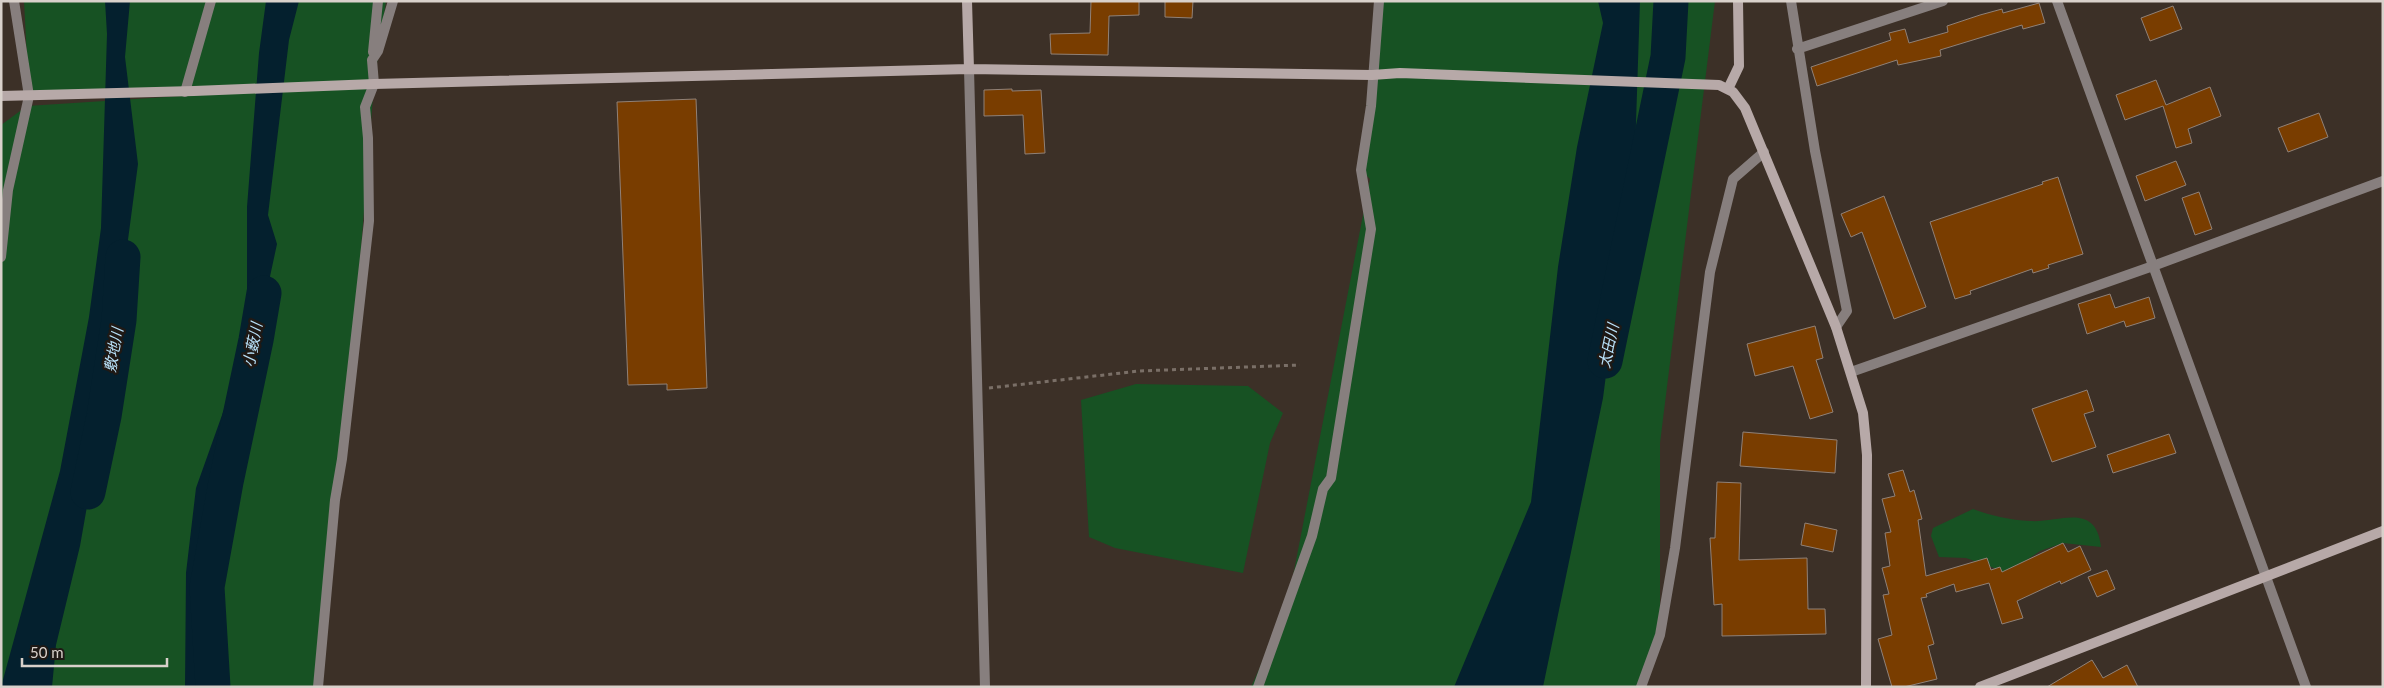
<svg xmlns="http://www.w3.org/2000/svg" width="2384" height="688" font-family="Lato,'Noto Sans JP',sans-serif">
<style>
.green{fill:#175223}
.water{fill:#04202e}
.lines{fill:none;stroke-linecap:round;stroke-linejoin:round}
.river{stroke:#04202e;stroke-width:35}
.building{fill:#793d00;stroke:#908177}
.path{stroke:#7a6f67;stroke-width:3;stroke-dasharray:4 4;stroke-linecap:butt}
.street{stroke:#877f7e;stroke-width:10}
.secondary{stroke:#b7a9a8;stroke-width:10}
.labels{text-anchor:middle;stroke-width:5;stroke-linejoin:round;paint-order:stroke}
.water-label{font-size:15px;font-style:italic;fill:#bae3fb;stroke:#1f1915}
</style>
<rect width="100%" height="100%" fill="#3c3027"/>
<!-- green -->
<path class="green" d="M24,1H386L374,84L348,413L321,687H1V125L27,106L337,86L29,96Z
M1376,1H1715L1660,443V635L1640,687H1251L1287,607L1370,179L1361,170Z
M1136,384L1248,386L1283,413L1270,443L1243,573L1115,548L1089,537L1081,400Z
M1973,509C1992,516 2010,520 2030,521C2059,523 2096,501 2101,547L2063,543L2040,551L2021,564L2010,588L1994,568L1966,558L1939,557L1931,536L1933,528Z"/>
<!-- water -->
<path class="water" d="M105,1H130L125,57L138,164L110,376L80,546L56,645L52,687H1L60,471L89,317L101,228L107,34Z
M266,1H299L289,40L268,215L277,244L221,504L207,645L212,687H185L186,573L196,488L247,345V207L259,53Z
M1598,1H1640L1635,153L1603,398L1543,687H1454L1531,502L1558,267L1577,147L1603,23Z"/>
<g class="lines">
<!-- river -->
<path class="river" d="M1605,361L1668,57L1671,1
M88,492L104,416L119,320L123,257
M213,687L207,587L226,482L256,340L264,293"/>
</g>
<!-- building -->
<path class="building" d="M1091,1H1139V15L1109,16L1108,55L1051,54L1050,34L1090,33Z
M1165,1H1193L1192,18L1165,17Z
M2039,3L2045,23L2023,29L2022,25L1940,50L1941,56L1898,65L1897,60L1817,86L1811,67L1891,40L1889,33L1905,29L1909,43L1948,32L1947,26L1980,15L2002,9L2003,13Z
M2173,6L2182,29L2150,41L2141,18Z
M2156,80L2166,105L2210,87L2221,116L2188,129L2192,143L2176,148L2163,106L2125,120L2116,95Z
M1012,89V91L1041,90L1045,153L1025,154L1023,115L984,116V90Z
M696,99L707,388L667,390V384L628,385L617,102Z
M2319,113L2328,137L2288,152L2278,128Z
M2176,161L2186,185L2145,201L2136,176Z
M2058,177L2083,254L2048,265L2049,268L2033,273L2032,269L1970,291L1971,294L1955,299L1930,222L2043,184L2042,182Z
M2199,192L2212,229L2195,235L2182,198Z
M1884,196L1926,307L1894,319L1862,232L1851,237L1841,214Z
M2110,294L2115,308L2149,297L2155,318L2126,327L2124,321L2087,334L2078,304Z
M1815,326L1823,358L1816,360L1833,412L1810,419L1793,366L1755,376L1747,344Z
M2087,390L2094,411L2084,414L2096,447L2052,462L2032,409Z
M1743,432L1837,440L1835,473L1740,466Z
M2169,434L2176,453L2113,473L2107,455Z
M1903,470L1910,492L1914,490L1922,519L1918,520L1926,576L1987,558L1991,570L2000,567L2002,572L2063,543L2068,552L2080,546L2091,570L2061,584L2060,581L2017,601L2023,618L2002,624L1989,583L1956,592L1954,584L1926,594L1927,597L1921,598L1934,644L1928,646L1937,679L1904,687H1892L1878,639L1892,635L1883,595L1889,594L1882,568L1890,566L1885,533L1891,532L1882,499L1895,496L1888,474Z
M1717,482L1741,483L1739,560L1807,558L1808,609H1825L1826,634L1722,636V604L1714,605L1710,538H1715Z
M1805,523L1837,530L1833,552L1801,545Z
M2107,570L2115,589L2097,597L2088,577Z
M2092,660L2103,678L2127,665L2138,687H2047Z"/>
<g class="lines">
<!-- path -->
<path class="path" d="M989,388L1139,371L1300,365"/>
<!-- street -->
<path class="street" d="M1791,1L1815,151L1847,311L1836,327
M2057,1L2306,687
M1797,49L1943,1
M373,52L378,1
M969,69L985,687
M185,92L211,1
M1,257L8,190L29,96L14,1
M1851,372L2153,266L2383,181
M318,687L335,500L342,459L369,221L368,138L365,107L374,84L372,60L378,51L393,1
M1258,687L1312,536L1323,489L1331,478L1371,229L1361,170L1371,106L1379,1
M1641,687L1660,635L1675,548L1710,272L1733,179L1764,152"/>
<!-- secondary -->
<path class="secondary" d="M967,1L969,69
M1728,89L1739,66L1738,1
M1,96L194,91L374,84L969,69L1372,75L1400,73L1719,85L1733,92L1745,108L1836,327L1863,413L1867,455L1866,687
M1980,687L2383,531"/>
</g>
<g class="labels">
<!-- water labels -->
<g class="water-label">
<text transform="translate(253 345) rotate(-79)" y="5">小薮川</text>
<text transform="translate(1609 346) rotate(-78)" y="5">太田川</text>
<text transform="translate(114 350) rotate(-80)" y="5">敷地川</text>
</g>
</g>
<!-- border -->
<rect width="2384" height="688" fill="none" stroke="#d9d1cb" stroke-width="5"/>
<!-- scale -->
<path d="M22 658v8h145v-8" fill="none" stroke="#d9d1cb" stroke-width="2.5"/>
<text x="30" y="658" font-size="15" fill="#d9d1cb" stroke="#1f1915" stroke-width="4" paint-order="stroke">50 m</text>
</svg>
